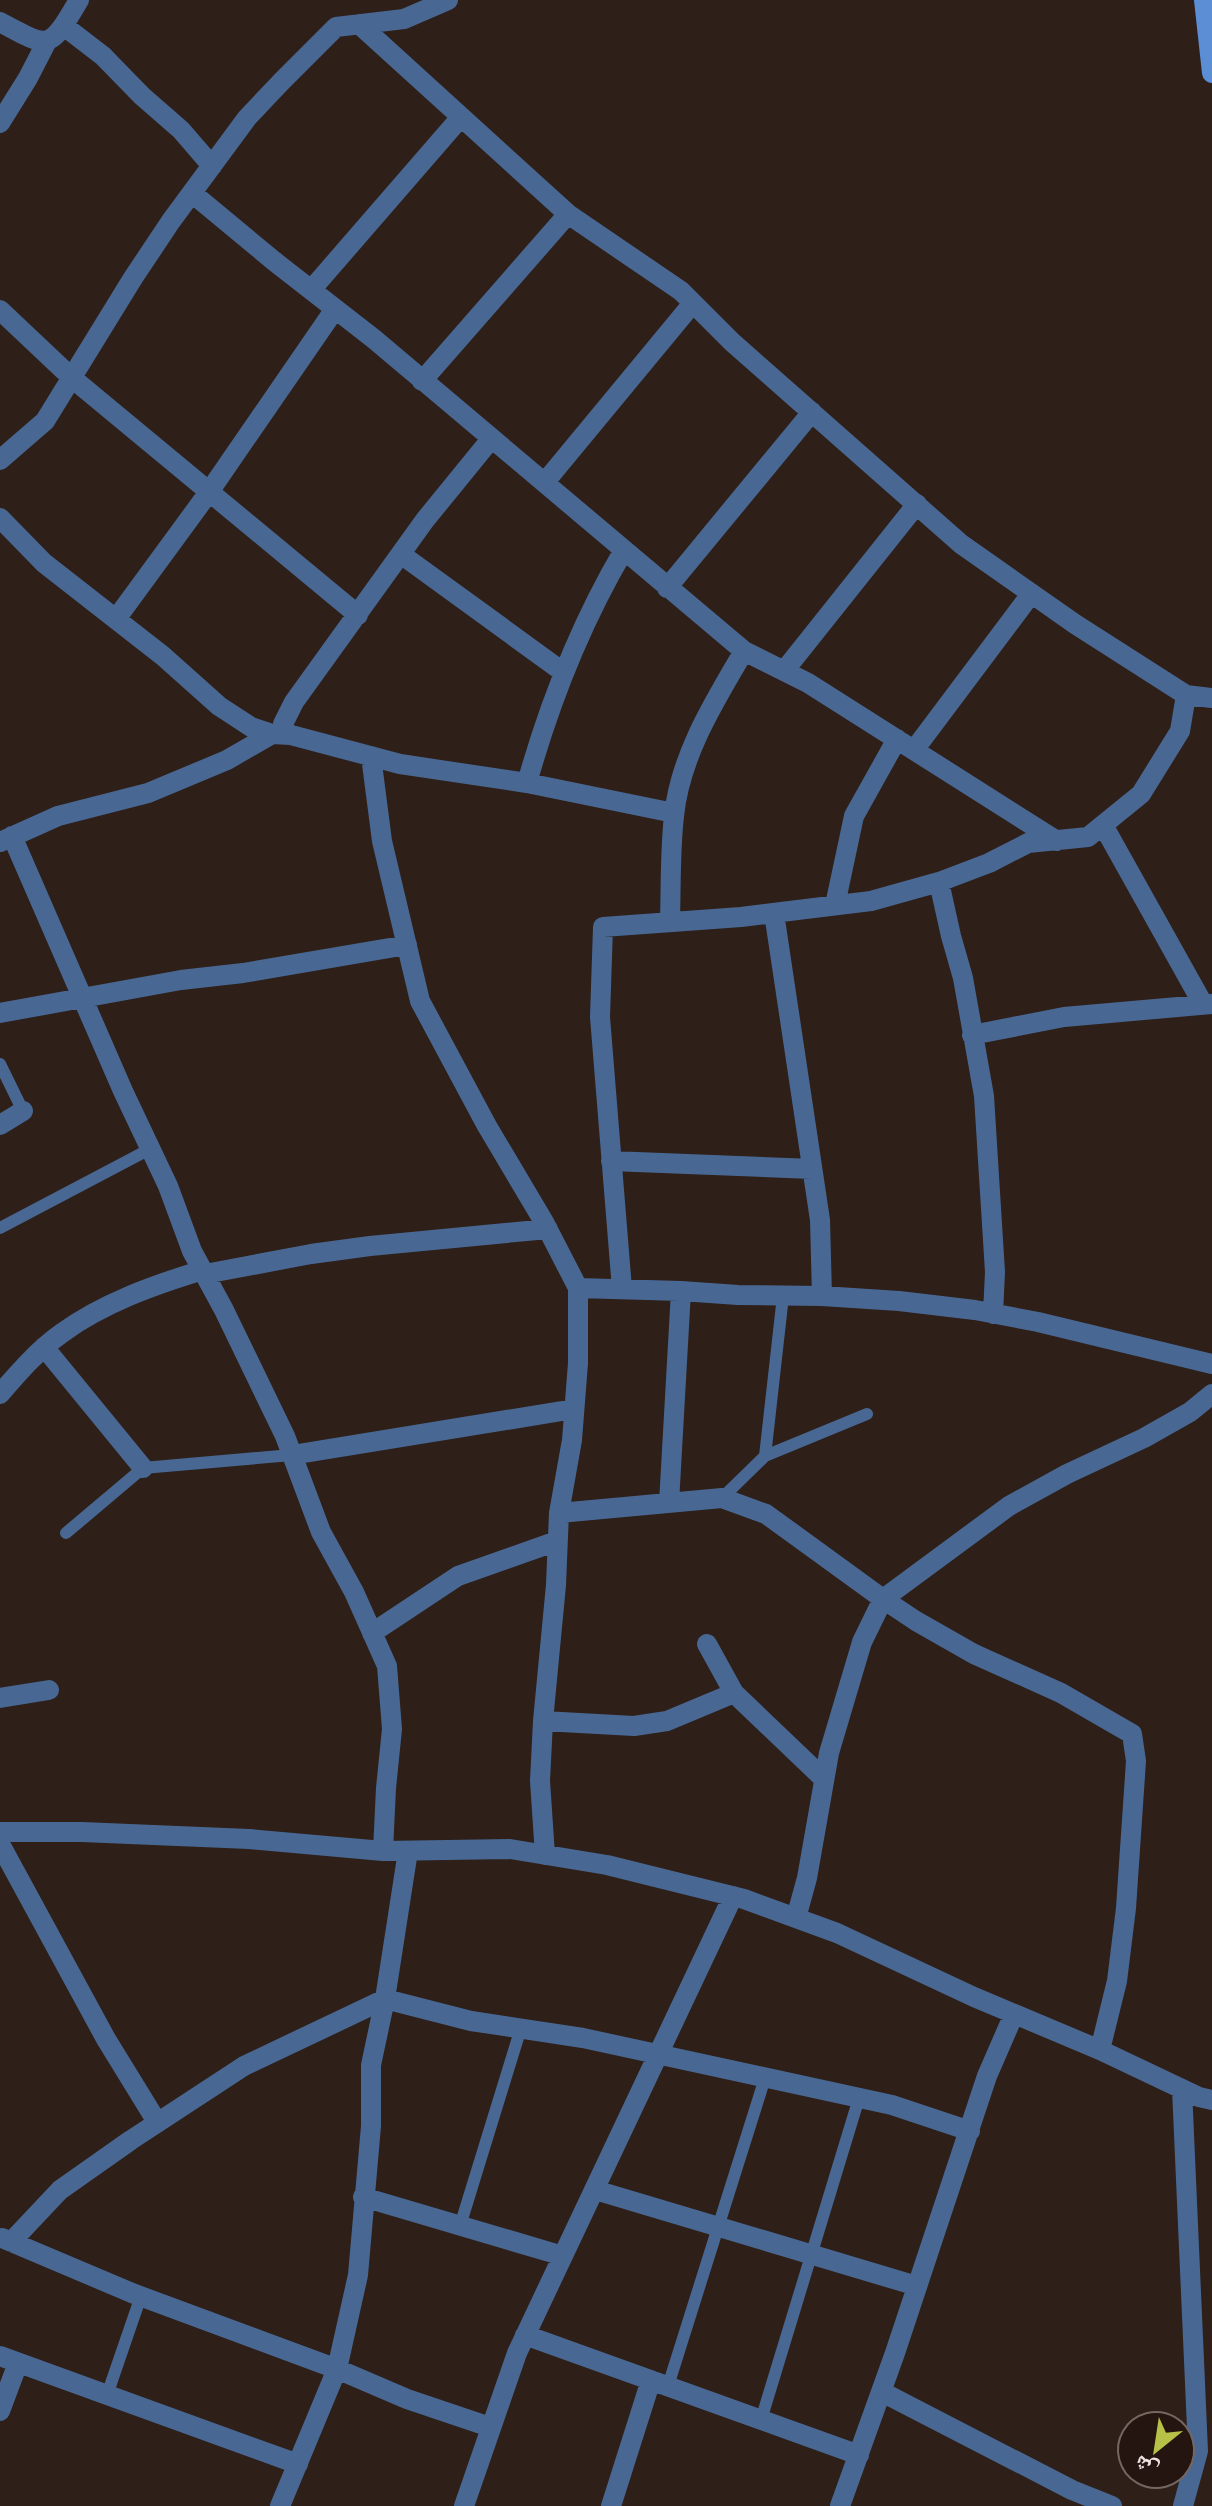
<svg xmlns="http://www.w3.org/2000/svg" width="1212" height="2506" font-family="Ubuntu,'Noto Naskh Arabic',sans-serif">
<style>
.lines{fill:none;stroke-linecap:round;stroke-linejoin:round}
.service{stroke:#486893;stroke-width:12}
.minor{stroke:#486893;stroke-width:20}
.secondary{stroke:#5b8ed4;stroke-width:20}
</style>
<rect width="100%" height="100%" fill="#2e1f19"/>
<g class="lines">
<!-- service -->
<path class="service" d="M0,1064L23,1111
M0,1228L150,1149
M765,1456L783,1296
M722,1498L765,1456L867,1414
M66,1533L143,1468L292,1455
M460,2226L521,2028
M668,2386L765,2078
M107,2395L141,2296
M761,2420L859,2098"/>
<!-- minor -->
<path class="minor" d="M0,22C50,49 49,51 79,0
M359,24L568,214L681,291L732,342L961,544L1075,624L1186,695L1212,698
M64,26L103,56L142,96L181,130L212,166
M0,123L28,78L47,41
M192,193L274,261L374,339L744,651L808,683L1057,841
M311,290L461,117
M0,310L72,378L358,615
M422,381L568,214
M491,439L425,520L294,702L283,724V730L291,735L400,764L527,783L674,813
M0,460L45,421L133,278L171,221L247,118L281,82L336,27L404,19L448,0
M545,482L693,303
M0,518L44,563L163,656L219,706L251,727L272,734L291,735
M402,555L563,672
M667,588L812,412
M116,619L209,492L335,309
M784,671L917,504
M914,750L1031,594
M371,756L382,841L420,1001L487,1126L544,1222L578,1288V1363L572,1440L559,1513L556,1585L543,1721L540,1781L545,1855
M527,783C550,701 581,623 624,550
M1103,825L1203,1004
M12,836L123,1091L168,1186L192,1251L224,1310L285,1436L321,1532L354,1592L387,1666L392,1729L386,1788L383,1851
M0,842L58,816L148,793L227,760L272,734
M939,882L951,936L963,978L984,1096L995,1272L993,1314
M835,905L854,816L897,739
M774,913L820,1220L822,1296
M670,921C671,886 670,851 674,816C680,756 714,702 744,651
M0,1013L181,980L243,973L407,945
M972,1035L1064,1017L1212,1004
M0,1125L23,1111
M611,1161L812,1169
M205,1274L311,1254L370,1246L548,1229
M578,1288L681,1291L738,1295L822,1296L899,1301L975,1310L1038,1322L1212,1364
M622,1289L600,1017L603,927L741,917L871,901L939,882L989,863L1028,843L1088,837L1141,794L1180,731L1186,695
M44,1347L143,1468
M0,1394C19,1372 38,1350 62,1333C103,1303 154,1285 203,1270
M292,1455L574,1409
M669,1503L681,1291
M559,1513L722,1498L766,1514L883,1599L916,1621L974,1654L1061,1693L1132,1734L1136,1761L1126,1908L1117,1981L1100,2050
M372,1633L458,1576L557,1541
M707,1644L734,1693L824,1779
M0,1698L49,1690
M543,1721L634,1726L667,1721L734,1693
M0,1832H82L249,1839L383,1851L510,1849L607,1865L744,1899L837,1933L974,1997L1100,2050L1199,2097L1212,2100
M0,1844L106,2039L157,2122
M796,1918L807,1878L829,1753L862,1642L883,1599L1009,1506L1067,1474L1144,1438L1190,1412L1212,1394
M1182,2089L1198,2451L1183,2506
M595,2190L917,2286
M363,2197L563,2256
M2,2238L132,2293L337,2369L407,2399L490,2427
M11,2242L60,2190L131,2140L244,2066L385,1999L471,2021L583,2038L892,2105L970,2131
M525,2335L859,2455
M0,2356L298,2464
M882,2392L1072,2490L1112,2506
M0,2411L18,2363
M280,2506L337,2369L358,2275L371,2126V2065L385,1999L408,1851
M464,2506L517,2353L733,1896
M611,2506L651,2380
M840,2506L895,2353L987,2076L1014,2014"/>
<!-- secondary -->
<path class="secondary" d="M1204,0L1212,73"/>
</g>
<!-- north arrow -->
<g transform="translate(1156 2450) rotate(210)"><circle r="38" fill="#241510" stroke="#746762" stroke-width="2"/>
<path d="M0-6L14 30L0 20L-14 30Z" fill="#b7c148"/>
<text y="-12" font-size="22" font-weight="bold" text-anchor="middle" fill="#ece1dd">ش</text>
</g>
</svg>
